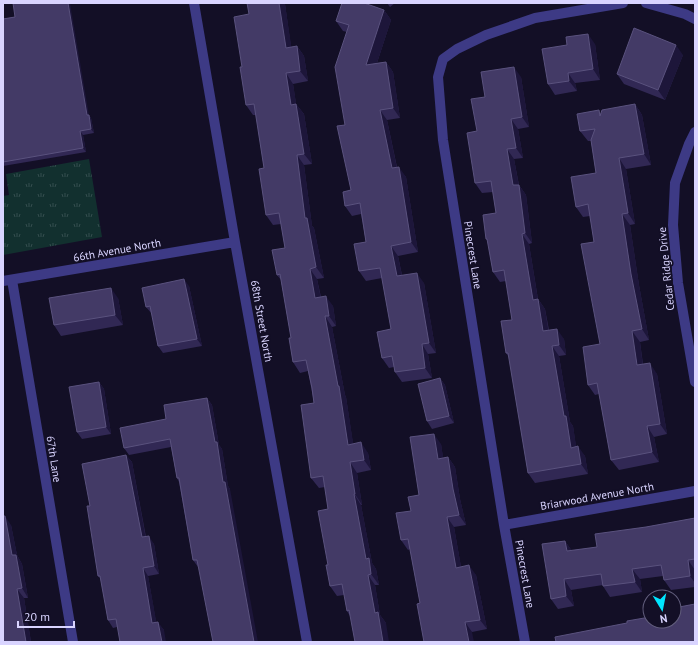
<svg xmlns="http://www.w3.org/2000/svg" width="698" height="645" font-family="'PT Sans',sans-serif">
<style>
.park{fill:url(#park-tufts)}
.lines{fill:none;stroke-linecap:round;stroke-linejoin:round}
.minor{stroke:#3d3a85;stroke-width:10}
.wall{fill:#312854}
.shaded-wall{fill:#1d163a}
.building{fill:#433a66;stroke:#5a527e}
.labels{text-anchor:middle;stroke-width:3.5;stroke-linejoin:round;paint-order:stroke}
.street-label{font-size:11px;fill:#d9d4ff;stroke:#130f26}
</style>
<defs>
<pattern id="park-tufts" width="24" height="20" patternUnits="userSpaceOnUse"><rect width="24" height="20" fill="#12302f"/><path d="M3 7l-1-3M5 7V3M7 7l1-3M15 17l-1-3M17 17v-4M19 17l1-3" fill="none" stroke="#344d4e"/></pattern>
</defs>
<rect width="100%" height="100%" fill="#130f26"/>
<!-- park -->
<path class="park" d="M89,159L102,237L3,255V196L9,195L6,174Z"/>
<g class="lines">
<!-- minor -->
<path class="minor" d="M194,3L235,242L307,642
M646,3L685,14L695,19
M695,132L689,144L675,183L673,225L678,283L695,382
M12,280L73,642
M3,281L235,242
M504,525L695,491
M525,642L504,525L443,140L438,77L443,59L457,49L486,35L535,18L623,3"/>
</g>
<!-- wall -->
<path class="wall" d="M387,3H395L390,7Z
M285,4L291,47L297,46L304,56L308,81L293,84L296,104L304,114L312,164L304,165L312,226L314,228L324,278L317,279L321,297L333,306L336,326L332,327L345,395L346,397L353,444L368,453L371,470L357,473L362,505H361L372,563L376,569L379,585H375L380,615L386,623L350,616L347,611L344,595L337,596L330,586L328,565V509L325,487L319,488L311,478L314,403L308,371L300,373L293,362L291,338L281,280L277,275L285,248L281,224L273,225L266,215L264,168L256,115H253L246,105L242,67L249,14Z
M384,10L391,20L377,63L386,62L393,72L400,118L387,120L397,167L406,177L418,252L398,256L402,275L424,283L436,353L428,354L432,378L402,382L395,372L394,367L389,368L382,358L391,329L382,278L366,281L359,271L366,242L361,214L352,216L345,206L351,190L345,125L347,32L343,31L336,21Z
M15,17L91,118L94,133L83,135L86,152L3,166V19Z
M595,44L600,80L575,83L577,91L555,95L548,84Z
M683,55L665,100L624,84L617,74Z
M521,77L529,127L518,129L523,158L514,159L519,185L526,195L532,243L529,244L538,299L545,309L549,330L564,339L566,355L559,356L570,422L573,426L576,447L585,456L588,474L535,483L528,473L509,357L506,353L512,320L506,281L500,282L493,272L488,241L486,239L496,213L493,192L482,193L475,183L477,131L485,97Z
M635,104L642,115L651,165L626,169L635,224L630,225L639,285L649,340L640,342L643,364L657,374L667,434L654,437L659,462L619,470L611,460L599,394L595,395L588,385L600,344L594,242L590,216L583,217L576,207L596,173L591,141H588L580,131L601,113Z
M189,286L202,346L163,353L158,346L152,314L146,307Z
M118,298L123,325L61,336L54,325Z
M440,378L445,385L454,423L432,429L427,421Z
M99,382L104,389L111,434L82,439L77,432Z
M207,398L212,405L219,445L222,449L228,486L230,489L198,567L193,560L179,482L177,478L171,447L129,455L124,448L166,419Z
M441,444L443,458L448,457L455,467L460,499L466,525L454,527L461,567L476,575L487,629L472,632L420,603L410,549L408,550L401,540L411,511L419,495Z
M126,455L132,462L146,537L154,544L159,574L148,576L156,622L164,630L117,627L113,628L108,620L101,579L98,576L90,506Z
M695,518V587L671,590L664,580L663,576L640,579L642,592L610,597L603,586V585L571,590L574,606L558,609L551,599L565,541L572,551L597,547L646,527Z
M11,525L17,555L22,564L28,598H24L31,642H3Z"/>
<!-- shaded-wall -->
<path class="shaded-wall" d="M68,3H70L89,115L91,118L94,133L91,129L87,115Z
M279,3H284L285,4L293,58L286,48Z
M384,10L391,20L373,75L366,65Z
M588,34L595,44L600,80L593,69Z
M676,45L683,55L665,100L658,90Z
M297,46L304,56L308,81L300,71Z
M386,62L393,72L400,118L393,108Z
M514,67L521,77L529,127L522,117Z
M286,73L293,84L298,115L291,105Z
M568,73L575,83L577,91L569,81Z
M296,104L304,114L312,164L304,154Z
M635,104L642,115L651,165L644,154Z
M380,110L387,120L399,178L392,168Z
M511,119L518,129L523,158L516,148Z
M80,131L83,135L86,152L83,148Z
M507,149L514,159L519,186V185L526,195L532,243L525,233L513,185Z
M297,155L304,165L312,226L314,228L324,278L316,267L305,218Z
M619,158L626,169L635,224L628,213Z
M399,167L406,177L418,252L411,242Z
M622,214L630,225L639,285L649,340L642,329L631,274Z
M522,234L529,244L539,306L538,299L545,309L550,341L543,331L533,300Z
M391,246L398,256L404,286L397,276Z
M310,269L317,279L323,309L315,298Z
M417,273L424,283L436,353L429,343Z
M184,279L189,286L202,346L197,339Z
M111,288L118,298L123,325L115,315Z
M326,296L333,306L336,326L329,316Z
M325,316L332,327L345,395L346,397L355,455L348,445L338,386Z
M557,329L564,339L566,355L559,345Z
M632,331L640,342L644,375L637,365Z
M422,344L428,354L432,378L425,368Z
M552,346L559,356L570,422L573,426L578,458L571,448L564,416Z
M650,363L657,374L667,434L660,424Z
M440,378L445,385L454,423L449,416Z
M99,382L104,389L111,434L106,427Z
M207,398L212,405L219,445L222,449L228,486L230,489L258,642H254L215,442Z
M647,426L654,437L659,462L652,452Z
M434,434L441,444L445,469L438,459Z
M361,442L368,453L371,470L364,460Z
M578,446L585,456L588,474L581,464Z
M126,455L132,462L147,545L142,537Z
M448,457L455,467L460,499L466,525L459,515L453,489Z
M350,462L357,473L362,505L355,494Z
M354,494L361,505L372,563L376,569L379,585L371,574L366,559Z
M5,516L11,525L17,555L22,564L28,598L22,588L12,555Z
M447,517L454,527L463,578L456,568Z
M149,536L154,544L159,574L154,566Z
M565,541L572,551H567Z
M688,560L695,570V583L690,576Z
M469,565L476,575L487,629L480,620Z
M143,568L148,576L158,631L152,623Z
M632,569L640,579L642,592L635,582Z
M368,575L375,585L380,615L386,623L389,642H383L375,613Z
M564,579L571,590L574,606L566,596Z
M17,589L24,598L31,642H26Z
M158,622L164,630L166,642H162Z
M465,622L472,632L474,642H469Z"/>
<!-- building -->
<path class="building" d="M13,3H68L87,115H89L91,129L80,131L83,148L3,162V19L15,17Z
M247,3H279L286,48L297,46L300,71L286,73L291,105L296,104L304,154L297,155L305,218H307L316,267L310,269L315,298L326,296L329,316H325L338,386H339L348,445L361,442L364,460L350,462L355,494H354L366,559L369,558L371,574L368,575L375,613L378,612L383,642H355L349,610L347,611L342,584L330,586L326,565H328L318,511L328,509L323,476L311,478L301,405L314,403L312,388L306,360L293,362L289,338H291L280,274L277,275L272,250L285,248L279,213L266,215L259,169L264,168L254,104L246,105L240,67H242L234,17L249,14Z
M342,3H364L384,10L366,65L386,62L393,108L380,110L392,168L399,167L411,242L391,246L397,276L417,273L429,343L422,344L425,368L395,372L392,356L382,358L377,332L391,329L380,268L359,271L354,244L366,242L360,203L345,206L343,192L351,190L337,126L345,125L335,67L349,25L336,21Z
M634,28L676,45L658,90L617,74Z
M588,34L593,69L568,73L569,81L548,84L542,49L567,45L566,37Z
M514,67L522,117L511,119L516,148L507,149L513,185H519L525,233L522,234L533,300L538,299L543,331L557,329L559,345L552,346L564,416H566L571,448L578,446L581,464L528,473L508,353H506L501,321L512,320L504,270L493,272L487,239H486L483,215L496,213L491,181L475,183L467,133L477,131L471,99L485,97L481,72Z
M635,104L644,154L619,158L628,213L622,214L631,274L642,329L632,331L637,365L650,363L660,424L647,426L652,452L611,460L597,383L588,385L583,347L600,344L581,244L594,242L588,204L576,207L571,177L596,173L591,140L595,129L580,131L577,114L599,110L600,116L602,110Z
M184,279L197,339L158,346L150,306L146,307L142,288Z
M111,288L115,315L54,325L49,298Z
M440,378L449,416L427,421L418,384Z
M99,382L106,427L77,432L69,387Z
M207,398L215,442H217L223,482H225L254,642H213L197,560H193L179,478H177L170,439L124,448L120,428L166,419L164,405Z
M434,434L438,459L448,457L453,489L459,515L447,517L456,568L469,565L480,620L465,622L469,642H424L417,604L420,603L408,539L401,540L396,513L411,511L408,497L419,495L410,437Z
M126,455L142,537L149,536L154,566L143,568L152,623L158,622L162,642H120L116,619L108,620L100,576H98L87,506H90L82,464Z
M3,516H5L12,555H16L22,588L17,589L26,642H3Z
M695,518V559L688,560L690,576L664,580L661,565L632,569L635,582L603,586L601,574L564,579L566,596L551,599L542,544L565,541L567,551L597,547L595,534L646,527Z
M695,604V642H556L555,637L627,623V621L650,617V621H674V608Z"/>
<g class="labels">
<!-- street labels -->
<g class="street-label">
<text transform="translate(117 250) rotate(-10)" y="4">66th Avenue North</text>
<text transform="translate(473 255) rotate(81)" y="4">Pinecrest Lane</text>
<text transform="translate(666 269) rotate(-96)" y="4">Cedar Ridge Drive</text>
<text transform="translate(262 321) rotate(80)" y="4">68th Street North</text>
<text transform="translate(54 459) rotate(81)" y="4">67th Lane</text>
<text transform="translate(597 496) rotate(-10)" y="4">Briarwood Avenue North</text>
<text transform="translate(525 574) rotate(80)" y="4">Pinecrest Lane</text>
</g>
</g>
<!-- border -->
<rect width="698" height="645" fill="none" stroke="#d9d4ff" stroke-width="8"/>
<!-- north arrow -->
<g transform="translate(662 609) rotate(170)"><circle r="19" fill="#130f26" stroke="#625e7d"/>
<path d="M0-3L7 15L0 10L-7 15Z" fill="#00e5ff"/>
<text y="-6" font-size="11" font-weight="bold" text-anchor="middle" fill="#d9d4ff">N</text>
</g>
<!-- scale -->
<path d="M18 621v6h56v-6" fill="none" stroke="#d9d4ff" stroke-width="2"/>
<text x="24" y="621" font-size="12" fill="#d9d4ff" stroke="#130f26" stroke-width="3" paint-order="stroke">20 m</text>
</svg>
